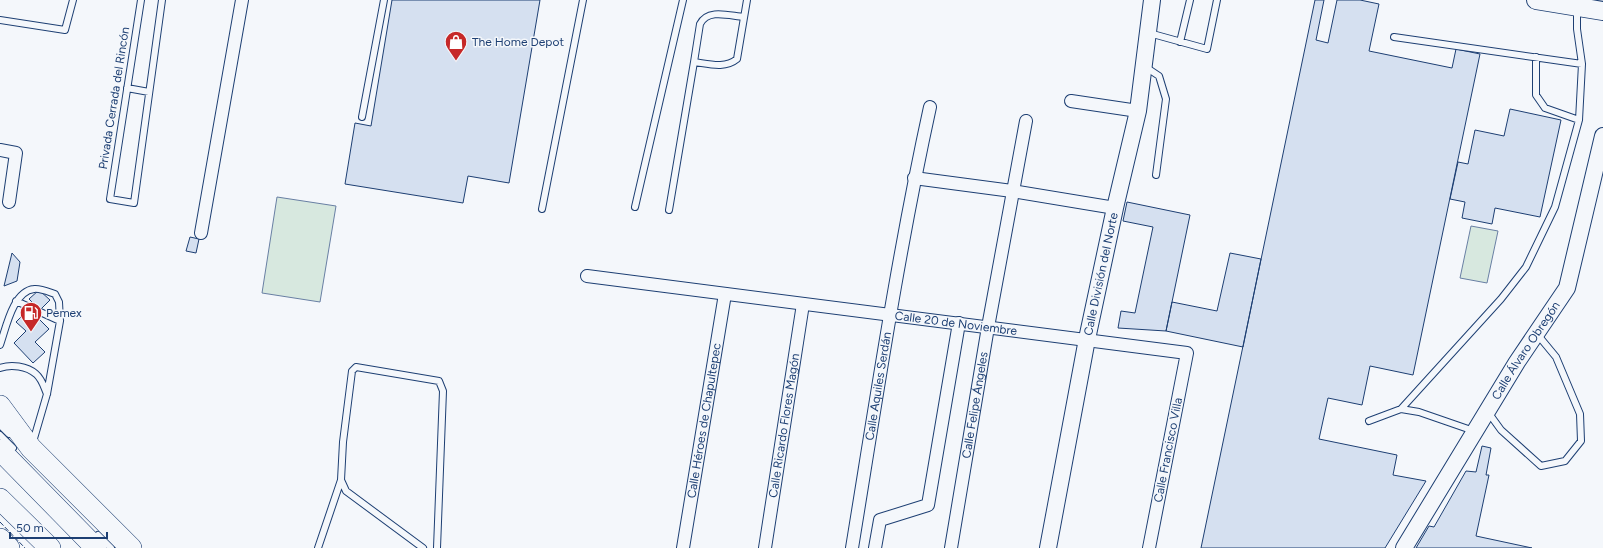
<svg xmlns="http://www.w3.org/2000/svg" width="1603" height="548" font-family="Figtree,sans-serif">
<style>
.green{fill:#d7e8df;stroke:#687fa3}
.building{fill:#d5e0f0;stroke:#1d3f73}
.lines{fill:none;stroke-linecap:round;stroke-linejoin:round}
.lane-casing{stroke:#1d3f73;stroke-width:8}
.street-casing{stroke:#1d3f73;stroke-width:14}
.secondary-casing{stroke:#1d3f73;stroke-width:18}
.primary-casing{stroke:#1d3f73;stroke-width:20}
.highway-casing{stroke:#1d3f73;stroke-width:22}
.lane{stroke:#f4f7fb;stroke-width:6}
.street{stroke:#f4f7fb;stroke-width:12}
.secondary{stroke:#f4f7fb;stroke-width:16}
.primary{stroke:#f4f7fb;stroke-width:18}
.highway{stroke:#f4f7fb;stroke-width:21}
.fence{stroke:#1d3f73;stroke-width:1;stroke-dasharray:5 2;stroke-linecap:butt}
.labels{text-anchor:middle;stroke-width:3;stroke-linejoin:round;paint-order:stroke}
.poi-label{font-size:12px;fill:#1d3f73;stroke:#f4f7fb;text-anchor:start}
.street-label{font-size:12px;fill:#1d3f73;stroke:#f4f7fb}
</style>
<rect width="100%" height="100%" fill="#f4f7fb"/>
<!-- green -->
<path class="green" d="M277,197L336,206L320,302L262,293Z
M1471,226L1498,231L1487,283L1460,278Z"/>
<!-- building -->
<path class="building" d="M392,0H540L509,183L468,176L463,203L345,184L355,123L371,126Z
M1315,0H1324L1316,40L1328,43L1337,0H1360L1379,4L1369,51L1452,68L1456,49L1480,54L1413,375L1370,366L1362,405L1328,398L1319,439L1397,455L1393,475L1426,481L1385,548H1201Z
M1510,109L1561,120L1540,217L1495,208L1492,224L1462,218L1465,202L1450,199L1458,162L1468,164L1475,130L1504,136Z
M1127,202L1190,215L1166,331L1118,328L1121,311L1135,313L1153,227L1123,221Z
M190,237L199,239L196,253L186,251Z
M12,253L20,262L17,281L4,286Z
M1230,253L1261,259L1243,347L1166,331L1172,302L1217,311Z
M39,290L50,300L40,310L29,299Z
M29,309L49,329L35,342L45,352L33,363L14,343L26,331L16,322Z
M1482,446L1491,448L1486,475H1489L1476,536L1532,548H1416L1429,526L1434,527L1466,471L1476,472Z"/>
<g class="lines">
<!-- lane casing -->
<g class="lane-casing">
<path id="lane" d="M141,0L110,199L134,203L162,0
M0,20L65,30L73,0
M1149,33L1207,49L1217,0
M1394,37L1582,64
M1180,42L1190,0
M1536,57V95L1545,108L1579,120
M694,62L700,24C708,8 730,16 744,17
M1145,69L1150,70L1159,76L1166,99L1156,175
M127,88L149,92
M362,117L384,0
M635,207L683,0
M542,209L583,0
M669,210L694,62C709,64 725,69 737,59L747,0
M16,301L60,321
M0,345C6,328 13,291 34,289C40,288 49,292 55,294L59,302L60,321L47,394L33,442
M0,368C11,364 27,366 36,374C42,379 44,387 47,394
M1401,409L1501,299L1526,267L1555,207L1579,120L1582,64L1577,29V9
M1488,412L1501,430L1541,466L1565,461L1581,441L1580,414L1556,357L1537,334
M1369,421L1401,409L1419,412L1474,431
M0,425L9,434
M0,435L13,448
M98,535L111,548
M318,548L341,480
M423,548L346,491L341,480L343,442L352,371L356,367L439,381L443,391L437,548"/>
</g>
<!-- street casing -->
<g class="street-casing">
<g id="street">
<path d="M1071,101L1138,111"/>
<path d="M0,150L16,153L9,202"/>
<path d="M914,178L1012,191L1115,208"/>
<path d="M201,233L242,0"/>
<path id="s1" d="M587,276L1187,353L1149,548"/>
<path id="s2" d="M683,548L725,294"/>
<path id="s3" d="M765,548L803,304"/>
<path id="s4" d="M852,548C876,401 898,253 930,107"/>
<path d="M875,548L880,520L928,505L959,323"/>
<path id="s5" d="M951,548L988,327L1026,121"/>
</g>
</g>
<!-- secondary casing -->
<g class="secondary-casing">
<g id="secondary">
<path id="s6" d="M1048,548L1087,339L1115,208L1138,111L1152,0"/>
<path id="s7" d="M1404,548L1517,362L1567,288L1603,136"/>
</g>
</g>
<!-- primary casing -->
<g class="primary-casing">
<path id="primary" d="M1536,0L1603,11"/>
</g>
<!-- highway casing -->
<g class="highway-casing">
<path id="highway" d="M0,406L31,448L131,548
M0,450L96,548
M0,499L50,548
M0,539L9,548"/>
</g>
<!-- lane -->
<use href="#lane" class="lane"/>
<!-- street -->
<use href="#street" class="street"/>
<!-- secondary -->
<use href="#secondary" class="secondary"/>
<!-- primary -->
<use href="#primary" class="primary"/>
<!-- highway -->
<use href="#highway" class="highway"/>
<!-- fence -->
<path class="fence" d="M0,522L25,548"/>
</g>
<!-- icons -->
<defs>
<g id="shop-pin" transform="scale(1.15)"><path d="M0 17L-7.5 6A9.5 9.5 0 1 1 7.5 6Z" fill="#c62828" stroke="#f4f7fb"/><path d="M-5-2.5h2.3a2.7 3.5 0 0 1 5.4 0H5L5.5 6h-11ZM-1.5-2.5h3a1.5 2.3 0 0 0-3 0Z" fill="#fff"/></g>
<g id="fuel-pin" transform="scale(1.15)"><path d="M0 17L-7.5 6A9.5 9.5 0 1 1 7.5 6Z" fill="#c62828" stroke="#f4f7fb"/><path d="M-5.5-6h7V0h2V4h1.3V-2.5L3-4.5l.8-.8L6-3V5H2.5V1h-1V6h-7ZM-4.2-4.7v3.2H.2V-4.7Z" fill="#fff"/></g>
</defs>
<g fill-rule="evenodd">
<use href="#shop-pin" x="456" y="42"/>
<use href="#fuel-pin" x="31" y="313"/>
</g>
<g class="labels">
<!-- poi labels -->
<g class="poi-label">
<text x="472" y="46">The Home Depot</text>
<text x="46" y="317">Pemex</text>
</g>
<!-- street labels -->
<g class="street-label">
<text transform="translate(114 98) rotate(-81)" y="4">Privada Cerrada del Rincón</text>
<text dy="4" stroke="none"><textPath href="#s6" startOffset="279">Calle División del Norte</textPath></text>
<text dy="4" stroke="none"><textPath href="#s1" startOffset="372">Calle 20 de Noviembre</textPath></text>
<text dy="4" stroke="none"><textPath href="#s7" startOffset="232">Calle Álvaro Obregón</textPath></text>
<text dy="4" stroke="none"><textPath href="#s4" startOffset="164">Calle Aquiles Serdán</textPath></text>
<text dy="4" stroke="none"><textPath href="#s5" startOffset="145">Calle Felipe Ángeles</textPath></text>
<text dy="4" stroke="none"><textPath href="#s2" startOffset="129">Calle Héroes de Chapultepec</textPath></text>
<text dy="4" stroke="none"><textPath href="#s3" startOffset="124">Calle Ricardo Flores Magón</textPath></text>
<text transform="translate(1168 450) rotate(-79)" y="4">Calle Francisco Villa</text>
</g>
</g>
<!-- scale -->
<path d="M10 532v6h97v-6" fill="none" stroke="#1d3f73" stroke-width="2"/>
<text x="16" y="532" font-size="12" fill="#1d3f73" stroke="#f4f7fb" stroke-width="3" paint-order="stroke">50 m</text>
</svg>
